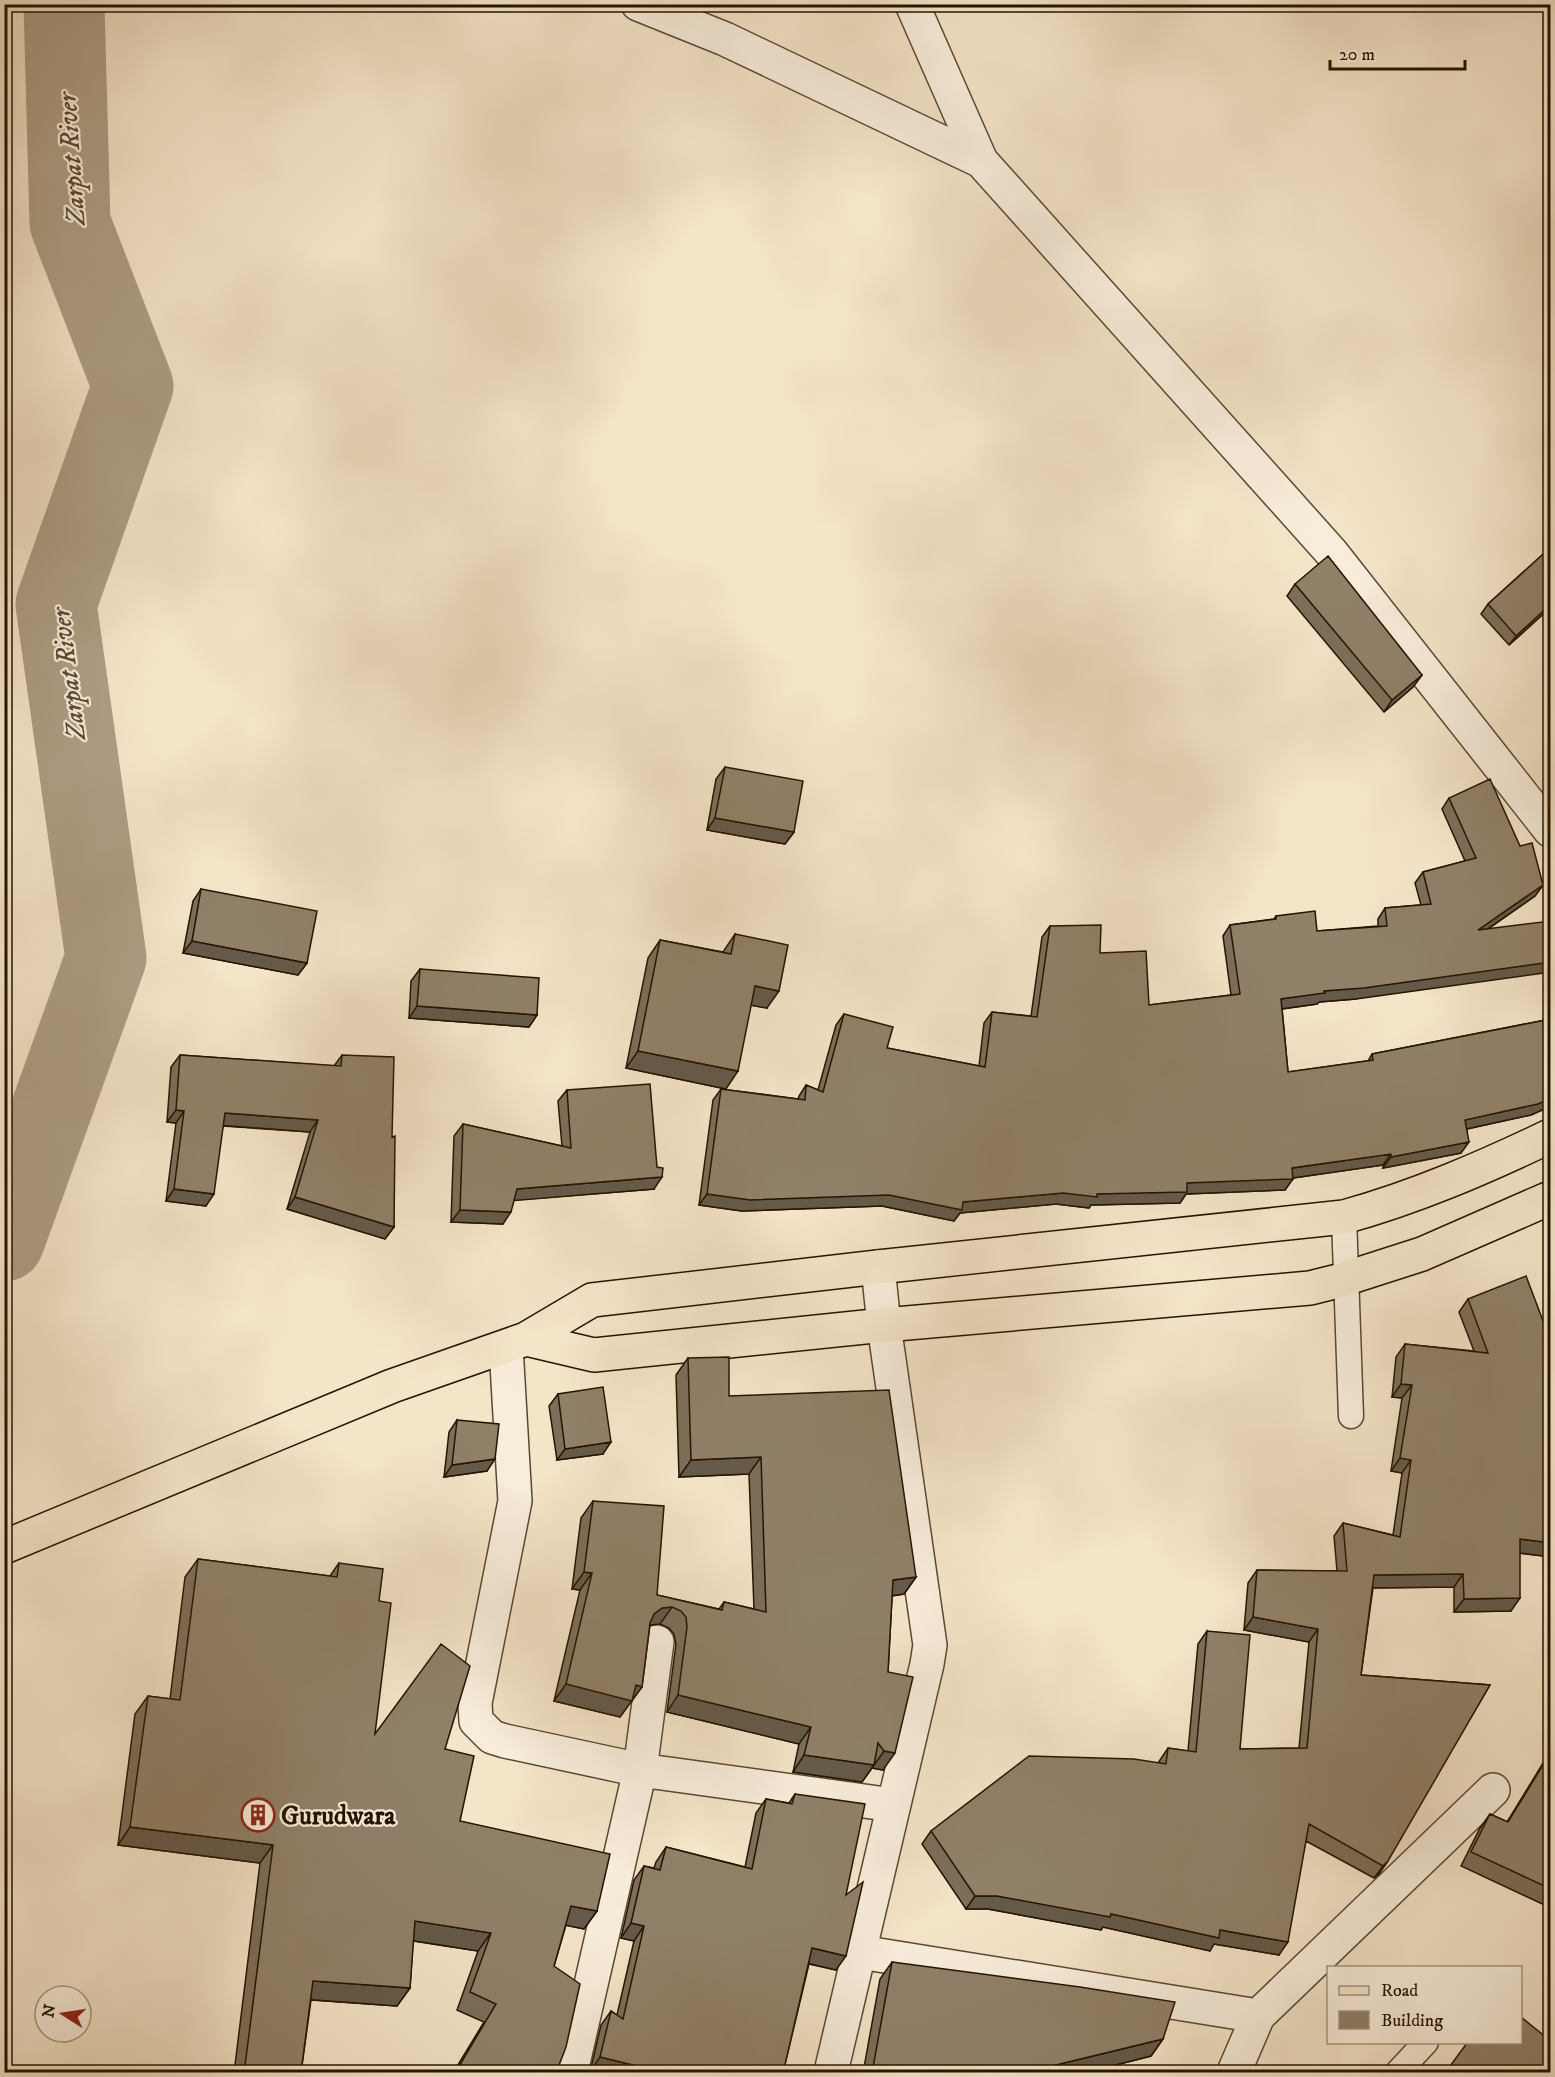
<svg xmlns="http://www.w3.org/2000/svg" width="1555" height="2077" font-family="'IM FELL DW Pica',serif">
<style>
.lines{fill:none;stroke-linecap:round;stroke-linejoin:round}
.river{stroke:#ad9d84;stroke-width:81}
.service-casing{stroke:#584832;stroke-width:27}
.minor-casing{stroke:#584832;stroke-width:36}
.primary-casing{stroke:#241400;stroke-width:36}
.service{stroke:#f8eddb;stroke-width:24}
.minor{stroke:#f8eddb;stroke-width:33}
.primary{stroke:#f4e4c8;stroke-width:33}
.wall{fill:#7c6e59;stroke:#241400;stroke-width:1.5}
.shaded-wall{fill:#655a49;stroke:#241400;stroke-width:1.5}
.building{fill:#908068;stroke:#241400;stroke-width:1.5}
.labels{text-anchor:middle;stroke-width:4.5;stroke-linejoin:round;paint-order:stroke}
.poi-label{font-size:26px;font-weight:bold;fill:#241400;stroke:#f8eddb;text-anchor:start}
.water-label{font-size:27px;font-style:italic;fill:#5b4b35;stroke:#f8eddb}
</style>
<rect width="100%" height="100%" fill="#f4e4c8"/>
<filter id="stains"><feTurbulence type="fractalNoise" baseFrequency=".00333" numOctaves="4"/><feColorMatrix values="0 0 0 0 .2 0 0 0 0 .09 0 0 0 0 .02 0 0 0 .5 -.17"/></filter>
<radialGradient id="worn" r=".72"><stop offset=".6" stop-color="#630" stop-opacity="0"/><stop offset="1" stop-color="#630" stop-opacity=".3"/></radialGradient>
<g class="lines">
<!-- river -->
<path class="river" d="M4,1241L106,958L56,604L133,386L70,223L64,4"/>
<!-- service casing -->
<g class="service-casing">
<path id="service" d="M1344,1217L1351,1416
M1398,2072L1426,2042"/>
</g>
<!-- minor casing -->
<g class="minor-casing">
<path id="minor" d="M638,4L725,39L981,161
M912,4L981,161L1331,552L1550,830
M506,1347L515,1501L475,1703L476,1721L492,1737L505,1741L640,1770L893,1805
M860,1952L1258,2016L1493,1790
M571,2072L640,1770L657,1642
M831,2072L927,1664L930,1645L884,1325L878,1267
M1234,2072L1258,2016"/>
</g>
<!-- primary casing -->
<g class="primary-casing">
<path id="primary" d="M526,1339L594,1355L884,1325L1310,1288L1338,1281L1422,1254L1550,1198
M4,1547L392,1386L526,1339L592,1300L878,1267L1344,1217C1416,1197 1483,1168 1550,1136"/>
</g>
<!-- service -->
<use href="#service" class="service"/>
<!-- minor -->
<use href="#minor" class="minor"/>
<!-- primary -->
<use href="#primary" class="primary"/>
</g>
<!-- wall -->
<path class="wall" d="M1551,547V607L1509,645L1481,614L1488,604Z
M1295,584L1422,675L1413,687L1384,712L1287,596Z
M1551,730V743L1545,737Z
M725,767L794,832L785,844L707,830L716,779Z
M1449,798L1520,846L1543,885L1535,896L1488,929L1356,999L1319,1002L1317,1004L1282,1009L1288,1072L1368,1061L1372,1054L1551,1019V1106L1531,1115L1467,1129L1461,1153L1383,1168V1165L1293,1178L1285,1190L1186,1194L1180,1203L1091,1205L1089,1208L1056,1204L960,1213L954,1221L882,1206L742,1211L699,1205L713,1100L721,1089L798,1099L799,1096L806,1085L818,1090L836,1025L844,1014L887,1048L979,1066L984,1023L992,1012L1031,1016L1042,937L1050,926L1100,953L1149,1005L1231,995L1223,936L1230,925L1274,919L1276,916L1317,931L1378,926V919L1385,908L1421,905L1415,883L1423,872L1465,861L1442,809Z
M201,889L307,963L298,975L183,953L193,901Z
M735,934L767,1008L751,1005L726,1089L626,1068L648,958L660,940L723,952Z
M420,969L537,1015L529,1027L409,1018L411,981Z
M180,1055L334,1066L342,1055L392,1137L394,1227L385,1239L287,1209L310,1132L223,1126L206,1206L166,1201L176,1123L167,1122L171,1067Z
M567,1090L654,1189L514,1200L503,1224L451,1222L454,1136L463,1124L562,1146L558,1101Z
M1468,1299L1551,1342V1557L1520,1553L1511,1611L1454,1612V1587L1373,1588L1361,1675L1490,1685L1379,1874L1374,1878L1306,1841L1279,1955L1214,1944L1210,1951L1103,1927L1101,1930L988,1909H966L922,1844L931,1831L1158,1763L1168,1748L1188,1751L1198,1644L1207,1631L1240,1749L1299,1748L1309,1642L1244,1630L1248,1583L1257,1570L1337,1571L1334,1536L1343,1523L1393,1535L1402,1473L1391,1471L1402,1398L1392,1397L1396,1357L1405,1344L1474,1351L1459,1312Z
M688,1358L729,1396L916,1577L904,1594L892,1596L883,1770L872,1768L862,1782L793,1772L799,1744L667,1712L676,1644L674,1634L669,1628L660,1624L650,1625L642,1687L620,1717L554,1701L580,1590L572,1589L581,1518L593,1501L657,1595L719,1609L724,1602L754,1609L749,1474L679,1477L676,1375Z
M558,1394L603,1454L557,1460L549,1406Z
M457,1420L487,1471L444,1477L449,1432Z
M198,1559L330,1576L339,1563L379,1601L375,1734L445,1749L460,1821L597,1911L584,1929L566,1925L554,1966L556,2073H453L484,2022L457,2010L478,1951L413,1941L410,1988L397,2006L311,2000L301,2073H234L260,1863L118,1845L135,1714L148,1696L170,1699L185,1577Z
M1551,1750V1908L1461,1866L1480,1828L1490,1814L1507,1822Z
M795,1794L846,1895L836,1970L809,1964L783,2073H594L590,2072L601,2025L611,2011L617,2015L634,1941L621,1938L634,1880L644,1866L654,1868L656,1862L666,1847L745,1867L756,1813L766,1799L789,1803Z
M892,1962L1163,2039L1151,2056L1084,2073H863L880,1979Z
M1551,2025V2073L1544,2035Z"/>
<!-- shaded-wall -->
<path class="shaded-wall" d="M1551,604V607L1509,645L1516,636Z
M1422,675L1413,687L1384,712L1392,700Z
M715,818L794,832L785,844L707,830Z
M1543,885L1535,896L1470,941L1478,930Z
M192,941L307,963L298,975L183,953Z
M1551,962V972L1356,999L1319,1002L1317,1004L1274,1010L1281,999L1324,991Z
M755,986L779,991L767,1008L743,1004Z
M417,1006L537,1015L529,1027L409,1018Z
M638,1051L738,1071L726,1089L626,1068Z
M1551,1098V1106L1531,1115L1457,1131L1465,1120Z
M176,1110L184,1111L176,1123L167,1122Z
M225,1113L318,1120L310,1132L216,1125Z
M1469,1142L1461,1153L1383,1168L1391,1157Z
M1391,1154L1383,1165L1286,1179H1293L1285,1190L1186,1194L1180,1203L1091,1205L1089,1208L1056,1204L960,1213L954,1221L882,1206L742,1211L699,1205L707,1194L889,1195L963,1202L1063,1193L1097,1194L1187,1183Z
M662,1177L654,1189L509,1201L517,1189Z
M174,1189L214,1194L206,1206L166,1201Z
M295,1197L394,1227L385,1239L287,1209Z
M460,1210L511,1212L503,1224L451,1222Z
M1401,1384L1412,1385L1402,1398L1392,1397Z
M611,1442L603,1454L557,1460L565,1449Z
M761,1457L749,1474L679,1477L691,1460Z
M1400,1458L1411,1460L1402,1473L1391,1471Z
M495,1459L487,1471L444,1477L452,1465Z
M1520,1539L1551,1543V1557L1511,1552Z
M584,1572L592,1573L580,1590L572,1589Z
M1463,1574L1454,1587L1365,1588L1374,1575Z
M916,1577L904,1594L882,1597L893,1580Z
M1520,1598L1511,1611L1454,1612L1464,1599Z
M672,1607L660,1624L650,1625L642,1631L654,1614L662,1608Z
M1253,1617L1318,1629L1309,1642L1244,1630Z
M1551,1673V1683L1545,1680Z
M566,1684L636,1685L642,1687L620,1717L554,1701Z
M678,1695L811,1727L799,1744L667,1712Z
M884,1751L895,1753L883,1770L872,1768Z
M804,1755L874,1765L862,1782L793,1772Z
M130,1827L273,1845L260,1863L118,1845Z
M1388,1861L1379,1874L1374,1878L1383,1866Z
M975,1896H997L1220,1930L1288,1942L1279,1955L1214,1944L1210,1951L1103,1927L1101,1930L988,1909H966Z
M571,1906L597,1911L584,1929L559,1924Z
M415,1921L491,1933L478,1951L402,1939Z
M631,1923L644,1926L634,1941L621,1938Z
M812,1948L846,1956L836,1970L802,1962Z
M313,1981L410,1988L397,2006L301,1999Z
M1163,2039L1151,2056L1084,2073H1023Z
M600,2057L666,2073H594L590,2072Z
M245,2066L301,2073H240Z"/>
<!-- building -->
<path class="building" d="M1551,547V604L1516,636L1488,604Z
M1328,556L1422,675L1392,700L1295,584Z
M725,767L803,781L794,832L715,818Z
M1490,779L1520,846L1532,843L1543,885L1478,930L1551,921V962L1364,988L1324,991L1325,993L1281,999L1288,1072L1373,1060L1372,1054L1551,1019V1098L1538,1104L1465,1120L1469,1142L1391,1157V1154L1292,1168L1293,1179L1187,1183V1192L1097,1194V1197L1063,1193L963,1202L962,1210L889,1195L750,1200L707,1194L721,1089L805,1100L806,1085L823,1092L844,1014L893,1027L887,1048L985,1067L992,1012L1037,1017L1050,926L1101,925L1100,953L1146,951L1149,1005L1240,994L1230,925L1276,919V916L1315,911L1317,931L1387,926L1385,908L1431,904L1423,872L1476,858L1449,798Z
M201,889L317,911L307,963L192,941Z
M735,934L788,945L779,991L755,986L738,1071L638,1051L660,940L731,954Z
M420,969L539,978L537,1015L417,1006Z
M180,1055L341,1066L342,1055L394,1057L392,1137L395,1136L394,1227L295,1197L318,1120L225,1113L214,1194L174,1189L184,1111L176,1110Z
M650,1084L657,1167L663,1168L662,1177L517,1189L511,1212L460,1210L463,1124L571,1148L567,1090Z
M1526,1276L1551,1342V1543L1520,1539V1598L1464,1599L1463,1574L1374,1575L1361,1675L1490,1685L1388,1861L1383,1866L1309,1824L1288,1942L1220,1930L1219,1938L1111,1914L1110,1917L997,1896H975L931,1831L1029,1756L1134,1759L1166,1764L1168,1748L1196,1752L1207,1631L1250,1635L1240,1749L1307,1748L1318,1629L1253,1617L1257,1570L1347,1571L1343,1523L1400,1537L1411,1460L1400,1458L1412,1385L1401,1384L1405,1344L1488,1353L1468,1299Z
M729,1357V1396L889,1390L916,1577L893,1580L888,1672L913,1677L895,1753L884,1751L878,1743L874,1765L804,1755L811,1727L678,1695L687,1627L686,1617L681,1611L672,1607L662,1608L654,1614L650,1623L642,1687L636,1685L632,1701L566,1684L592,1573L584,1572L593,1501L664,1506L657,1595L722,1610L724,1602L766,1612L761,1457L691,1460L688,1358Z
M603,1387L611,1442L565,1449L558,1394Z
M457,1420L499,1424L495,1459L452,1465Z
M198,1559L337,1577L339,1563L383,1569L379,1601L391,1603L375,1734L441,1644L470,1666L445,1749L474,1756L460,1821L610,1854L597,1911L571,1906L554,1966L580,1984L566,2047L556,2073H455L496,2004L470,1992L491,1933L415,1921L410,1988L313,1981L301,2072L245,2066L273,1845L130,1827L148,1696L180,1700Z
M1551,1752V1889L1471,1852L1490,1814L1508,1822Z
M795,1794L865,1804L846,1895L863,1882L846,1956L812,1948L783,2073H666L600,2057L611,2011L623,2019L644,1926L631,1923L644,1866L660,1870L666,1847L752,1869L766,1799L792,1804Z
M892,1962L1080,1987L1175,2002L1163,2039L1023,2073H872Z
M1521,2017L1547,2038L1551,2027V2073H1445L1467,2043H1521Z"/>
<!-- icons -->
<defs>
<g id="building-ring" transform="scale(1.725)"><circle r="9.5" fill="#f8eddb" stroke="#8f2418" stroke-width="1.5"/><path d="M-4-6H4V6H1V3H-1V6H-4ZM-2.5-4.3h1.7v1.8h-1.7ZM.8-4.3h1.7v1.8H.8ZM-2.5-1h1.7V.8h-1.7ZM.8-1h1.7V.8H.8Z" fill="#8f2418"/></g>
</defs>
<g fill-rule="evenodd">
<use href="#building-ring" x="258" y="1815"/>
</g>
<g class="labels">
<!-- poi labels -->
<g class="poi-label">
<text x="281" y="1824">Gurudwara</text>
</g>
<!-- water labels -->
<g class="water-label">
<text transform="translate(71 159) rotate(-94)" y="9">Zarpat River</text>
<text transform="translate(68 674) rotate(-97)" y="9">Zarpat River</text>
</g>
</g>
<!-- margin -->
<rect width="1555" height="2077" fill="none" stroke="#f4e4c8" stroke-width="24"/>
<rect x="6" y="6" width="1543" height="2065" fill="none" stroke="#241400" stroke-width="3"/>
<rect x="12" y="12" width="1531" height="2053" fill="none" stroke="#241400" stroke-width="1.5"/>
<!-- legend -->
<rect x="1327" y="1966" width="195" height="78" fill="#f8eddb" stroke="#a39683" stroke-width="1.5"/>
<rect x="1339" y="1986" width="30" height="9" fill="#f4e4c8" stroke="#a39683" stroke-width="1.5"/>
<text x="1381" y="1996" font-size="18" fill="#241400">Road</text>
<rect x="1339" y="2011" width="30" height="18" fill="#908068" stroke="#a39683" stroke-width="1.5"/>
<text x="1381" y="2026" font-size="18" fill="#241400">Building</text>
<!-- north arrow -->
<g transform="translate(63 2014) rotate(282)"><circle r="28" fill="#f8eddb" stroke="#a39683" stroke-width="1.5"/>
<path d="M0-4.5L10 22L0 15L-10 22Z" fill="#8f2418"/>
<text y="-9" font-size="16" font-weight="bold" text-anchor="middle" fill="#241400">N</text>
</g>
<!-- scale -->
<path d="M1330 60v9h135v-9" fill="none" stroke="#241400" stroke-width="3"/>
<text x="1339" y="60" font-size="18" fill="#241400" stroke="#f8eddb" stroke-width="4.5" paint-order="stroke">20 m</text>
<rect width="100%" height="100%" filter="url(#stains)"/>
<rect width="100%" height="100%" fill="url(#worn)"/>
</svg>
